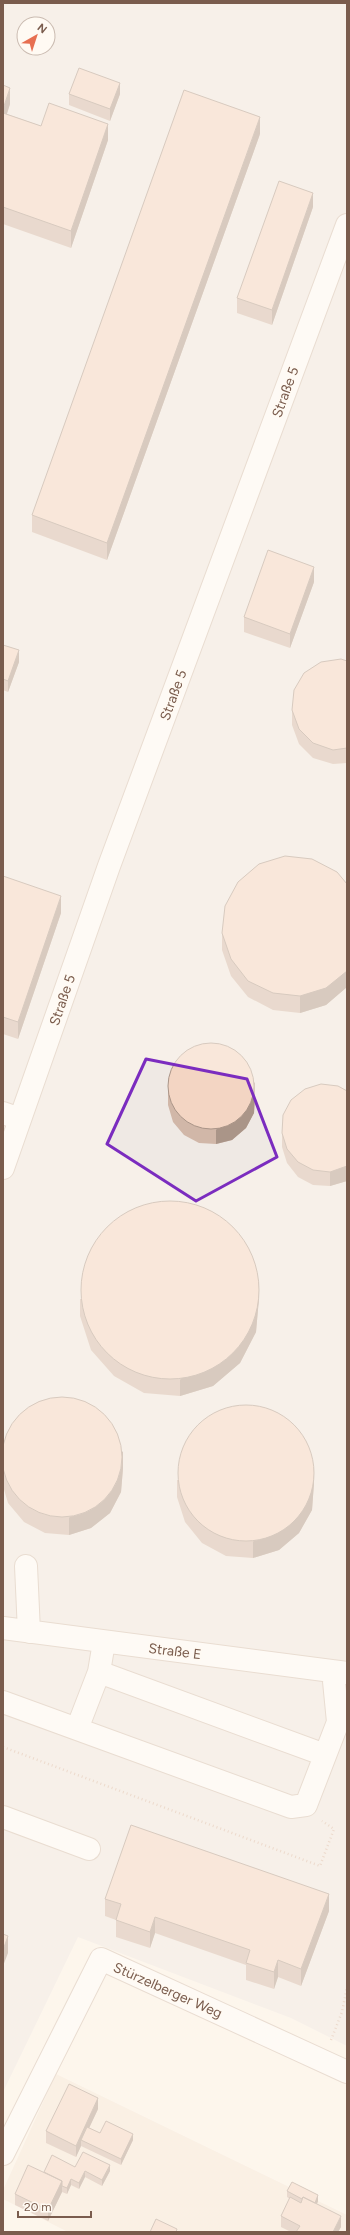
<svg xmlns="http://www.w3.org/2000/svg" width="350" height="2235" font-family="Figtree,sans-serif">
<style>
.residential{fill:#f5e8da}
.industrial{fill:#efe9e4;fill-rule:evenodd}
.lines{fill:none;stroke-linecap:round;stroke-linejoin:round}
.minor-casing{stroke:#d1beb0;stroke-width:24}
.path{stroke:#d9b8a5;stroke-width:2.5;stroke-dasharray:1 3;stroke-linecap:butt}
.minor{stroke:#fff;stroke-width:22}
.wall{fill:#d1b7a8}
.shaded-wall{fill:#aa9588}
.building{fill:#f3d5c3;stroke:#aa9588}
.marked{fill:none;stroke:#7b2cbf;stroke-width:3;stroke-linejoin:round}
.labels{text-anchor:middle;stroke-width:3.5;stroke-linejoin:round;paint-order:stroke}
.street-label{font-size:14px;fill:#7a5c4d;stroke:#fffaf3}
</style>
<rect width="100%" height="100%" fill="#fdf6ec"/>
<!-- residential -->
<path class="residential" d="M56,2074L347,2215V2232H68L3,2199V2190Z"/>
<!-- industrial -->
<path class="industrial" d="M3,3H347V2046L291,2018L78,1937L3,2092ZM24,24H48V48H24Z"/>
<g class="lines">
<!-- minor casing -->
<g class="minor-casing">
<path id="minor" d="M3,1113L20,1119
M3,1168L109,866L347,225
M26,1566L29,1632
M3,1628L347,1673
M104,1642L99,1672L325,1755
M3,1702L291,1807L306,1805L338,1722L333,1671
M77,1729L99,1672
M3,1817L89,1849
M3,2154L101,1959L347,2072"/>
</g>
<!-- path -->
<path class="path" d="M3,1747L320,1866L334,1829L322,1821
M331,2040L342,2012L347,1987"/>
<!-- minor -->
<use href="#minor" class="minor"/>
</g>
<!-- wall -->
<path class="wall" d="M3,85L10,104L7,114L41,126L108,140L71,248L3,224Z
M69,94H120L110,121L69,105Z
M260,134L107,560L32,532V515Z
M313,207L272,325L237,313V298Z
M314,582L290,648L244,632V617Z
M3,645L19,662L8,692L3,690Z
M347,661V763L333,764L313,758L299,744L292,725V710Z
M3,876L61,913L18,1039L3,1034Z
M347,884V987L326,1005L300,1013L273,1010L248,997L231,976L222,950V933Z
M168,1091L255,1096L254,1113L246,1128L232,1140L216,1144L199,1143L184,1135L173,1122L168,1105Z
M347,1091V1181L330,1186L313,1185L298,1177L287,1163L282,1147V1133Z
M259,1298L256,1332L240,1363L213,1386L180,1396L144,1393L114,1376L91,1350L80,1316V1299Z
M3,1447L123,1468L121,1492L110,1513L91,1528L69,1535L45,1533L24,1522L8,1503L3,1486Z
M177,1480L314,1483L312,1510L299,1533L279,1550L253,1558L226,1556L202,1543L185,1522L177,1497Z
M105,1899L329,1911L301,1986L278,1977L274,1989L246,1980V1965L155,1933L150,1948L116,1937V1920L105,1916Z
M98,2109L89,2128L100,2133L133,2140L121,2165L81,2146L76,2157L46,2143V2131Z
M75,2167L110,2171L102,2186L85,2177L79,2189L71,2185L67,2194L62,2192L48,2221L15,2205V2194L44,2172Z
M287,2191L318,2201L317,2204L341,2227L338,2232H291L281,2227V2216L290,2199L287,2197Z"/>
<!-- shaded-wall -->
<path class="shaded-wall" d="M120,83V94L110,121V109Z
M10,88V104L3,125V109Z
M260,117V134L107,560V543Z
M108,124V140L71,248V231Z
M313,193V207L272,325V310Z
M314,567V582L290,648V634Z
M19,650V662L8,692V681Z
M61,896V913L18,1039V1022Z
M347,971V987L326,1005L300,1013V996Z
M255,1082V1096L254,1113L246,1128L232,1140L216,1144V1130Z
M347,1166V1181L330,1186V1172Z
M259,1281V1298L256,1332L240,1363L213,1386L180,1396V1380Z
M123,1451V1468L121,1492L110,1513L91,1528L69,1535V1518Z
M314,1466V1483L312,1510L299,1533L279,1550L253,1558V1542Z
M329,1894V1911L301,1986V1969Z
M155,1917V1933L150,1948V1932Z
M8,1936V1953L3,1966V1950Z
M278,1960V1977L274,1989V1972Z
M98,2098V2109L83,2141L81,2140V2146L76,2157V2146Z
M133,2134V2140L121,2165V2159Z
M110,2165V2171L102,2186V2180Z
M85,2171V2177L79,2189V2183Z
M71,2179V2185L67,2194V2188Z
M62,2181V2192L48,2221V2210Z
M318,2195V2201L314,2211V2204Z
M341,2216V2227L338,2232H333Z"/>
<!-- building -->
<path class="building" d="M79,68L120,83L110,109L69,94Z
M3,85L10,88L3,109Z
M184,90L260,117L107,543L32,515Z
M49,103L108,124L71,231L3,207V113L41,126Z
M279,181L313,193L272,310L237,298Z
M268,550L314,567L290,634L244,617Z
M3,645L19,650L8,681L3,679Z
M341,659L347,661V748L333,750L313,743L299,729L292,710L294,690L304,673L321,662Z
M285,856L312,859L337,872L347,884V971L326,988L300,996L273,993L248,981L231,959L222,933L225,906L238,882L259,864Z
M3,876L61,896L18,1022L3,1017Z
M168 1086a43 43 0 1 1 86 0a43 43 0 1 1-86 0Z
M321,1084L338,1086L347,1091V1166L330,1172L313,1170L298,1162L287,1149L282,1133L283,1115L291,1100L305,1089Z
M81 1290a89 89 0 1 1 178 0a89 89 0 1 1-178 0Z
M2 1457a60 60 0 1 1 120 0a60 60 0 1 1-120 0Z
M178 1473a68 68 0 1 1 136 0a68 68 0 1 1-136 0Z
M131,1825L329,1894L301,1969L278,1960L274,1972L246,1963L250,1950L155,1917L150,1932L116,1920L121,1904L105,1899Z
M3,1934L8,1936L3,1950Z
M69,2084L98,2098L76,2146L46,2131Z
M106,2121L133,2134L121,2159L81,2140L87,2127L100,2133Z
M83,2152L110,2165L102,2180L85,2171L79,2183L71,2179L67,2188L62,2186V2181L44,2172L52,2155L75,2167Z
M28,2165L62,2181L48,2210L15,2194Z
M292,2182L318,2195L315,2203L303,2197L302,2199L287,2191Z
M290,2197L301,2203L303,2197L341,2216L333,2232H296L300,2226L281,2216Z
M156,2219L177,2229L176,2232H150Z"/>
<!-- marked area -->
<path d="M0 0H350V2235H0ZM146,1059L247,1079L277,1157L196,1201L107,1144Z" fill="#fdf6ec" fill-opacity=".55" fill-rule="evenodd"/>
<path class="marked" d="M146,1059L247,1079L277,1157L196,1201L107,1144Z"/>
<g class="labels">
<!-- street labels -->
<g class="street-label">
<text transform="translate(285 392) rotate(-70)" y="5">Straße 5</text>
<text transform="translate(173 695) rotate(-70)" y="5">Straße 5</text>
<text transform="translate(62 1000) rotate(-71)" y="5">Straße 5</text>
<text transform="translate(175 1651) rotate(7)" y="5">Straße E</text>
<text transform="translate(168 1990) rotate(24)" y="5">Stürzelberger Weg</text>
</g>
</g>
<!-- border -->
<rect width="350" height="2235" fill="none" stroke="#7a5c4d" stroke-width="8"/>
<!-- north arrow -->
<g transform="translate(36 36) rotate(39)"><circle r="19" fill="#fffaf3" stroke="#cabbb1"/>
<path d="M0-3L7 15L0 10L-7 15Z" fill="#e76f51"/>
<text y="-6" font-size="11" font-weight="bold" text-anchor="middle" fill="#7a5c4d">N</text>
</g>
<!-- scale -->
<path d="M18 2211v6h73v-6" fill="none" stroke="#7a5c4d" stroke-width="2"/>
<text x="24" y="2211" font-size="12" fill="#7a5c4d" stroke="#fffaf3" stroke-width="3" paint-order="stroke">20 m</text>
</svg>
